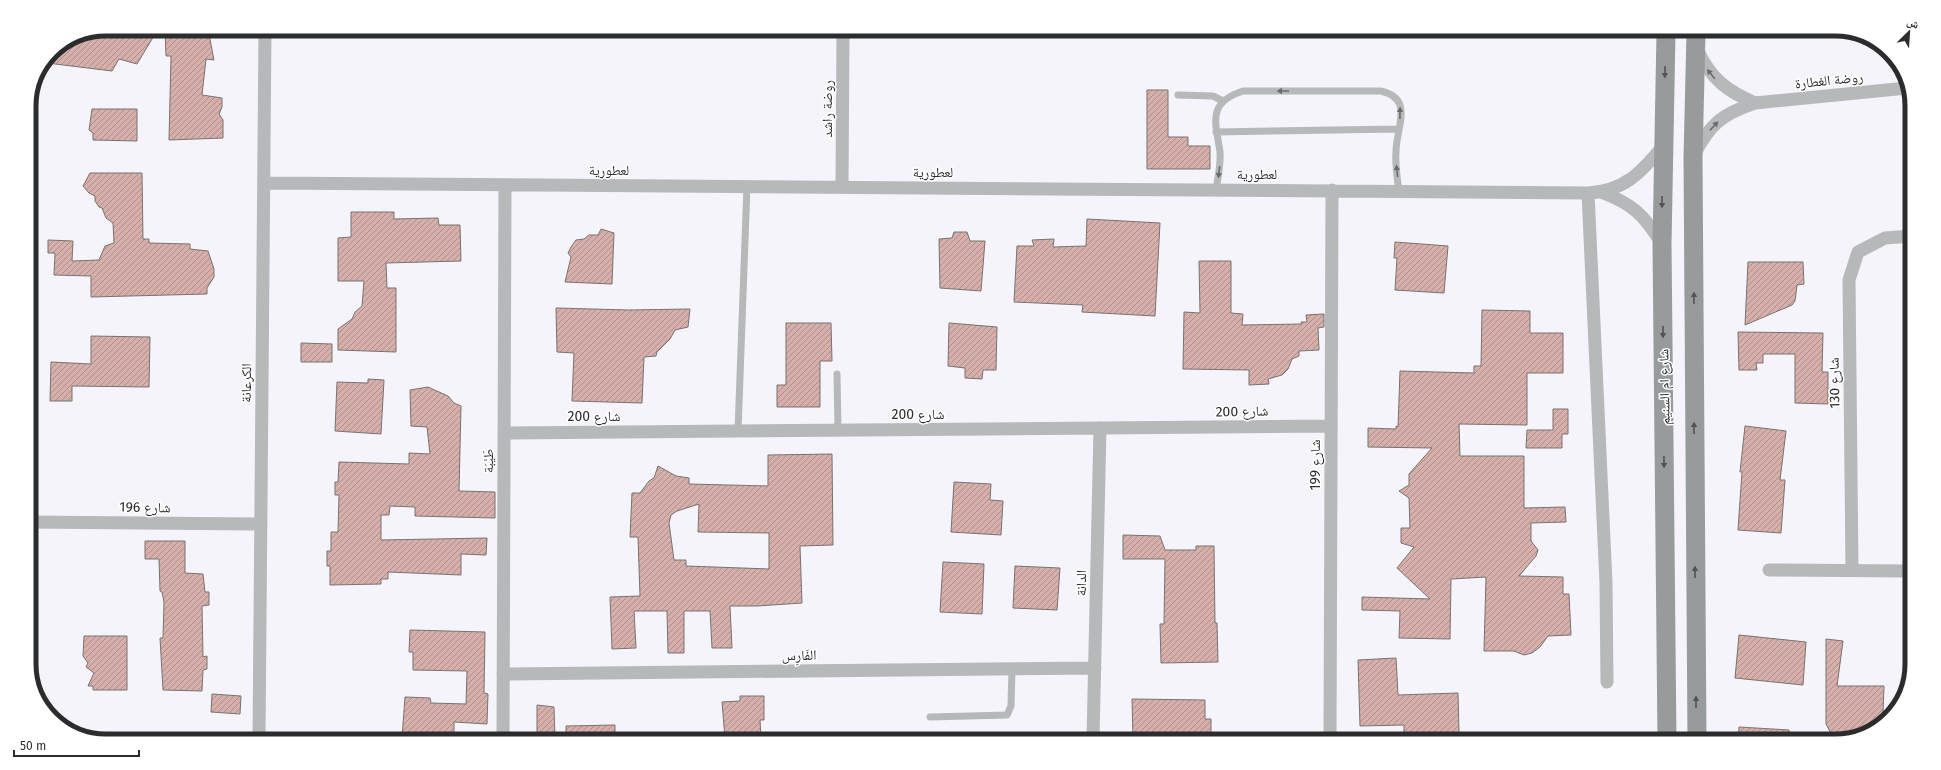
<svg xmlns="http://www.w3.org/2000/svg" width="1941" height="770" font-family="'Fira Sans','Noto Naskh Arabic',sans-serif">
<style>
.building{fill:url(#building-hatch);stroke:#787271;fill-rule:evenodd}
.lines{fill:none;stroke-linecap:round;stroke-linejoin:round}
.service{stroke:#b6b8b9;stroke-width:7}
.minor{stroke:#b6b8b9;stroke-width:13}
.secondary{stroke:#979b9c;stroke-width:19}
.oneway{fill:#515354}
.oneway2{fill:#6a6b6d}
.labels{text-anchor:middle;stroke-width:3;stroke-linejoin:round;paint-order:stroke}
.street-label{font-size:14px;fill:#2b2c2e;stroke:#fff}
.rim{fill:none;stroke:#2b2c2e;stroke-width:5}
</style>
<defs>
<pattern id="building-hatch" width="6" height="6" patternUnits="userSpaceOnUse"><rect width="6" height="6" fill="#d6aeaa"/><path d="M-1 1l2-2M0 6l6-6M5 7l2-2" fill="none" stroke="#ae8e8b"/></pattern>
</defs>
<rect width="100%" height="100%" fill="#f4f4fa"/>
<!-- building -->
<path class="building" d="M106,29H158L137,64L119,59L112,71L47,63L52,51L77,35Z
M165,29H208L214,60L206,59L202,95L222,98V107L219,114L223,120V138L169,140L171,56H166Z
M1147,90H1168V137H1188V146H1210V169H1147Z
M92,109H137V141L93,140V133L89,130Z
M90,173H142L143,239H149V243L190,244V249L208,251L214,269V277L207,288V294L91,297V276L54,275L55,253H48V240L73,241L72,261L99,260L105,246L114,243L113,223L106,218L102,208L99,207L95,201V196L89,193L83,186Z
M351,212H394V219L438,218L439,225H460L461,261L386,263L387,288H396V352L338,350V329L352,319L355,312L362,306L364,281H338V238L351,237Z
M1087,219L1160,223L1155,316L1082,312L1083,305L1014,302L1017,246H1034L1032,240L1054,239L1053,247L1086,246Z
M601,229L614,233L612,284L565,282L571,257L568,253L571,247L576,240L584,239L589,235H598Z
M954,232H967L970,241H985L981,291L940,288L939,239L952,238Z
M1395,242L1448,246L1444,293L1395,290L1397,258H1394Z
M1199,261H1231V313L1243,314L1242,325L1302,324L1301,322H1307L1306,315L1324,314V327L1318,328L1319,350L1299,351V356L1292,359L1288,369L1282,375L1268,379L1269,384L1249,385V370L1183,369L1184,312L1200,313Z
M1748,262H1803L1804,284L1797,285L1795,301L1792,305L1745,325Z
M556,308L629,310L690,309L688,327L675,330L670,339L657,352L656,356L644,357L642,403L572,401L574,353L557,352Z
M1482,310L1530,311V333H1563V373H1527V425L1459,424L1460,456H1524V508L1565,507L1566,522L1531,523V541L1538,550L1536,556L1519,576L1563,577V594H1569L1571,635L1548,636L1540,647L1532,653L1524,655L1514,651H1484L1486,577L1451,579L1450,639L1399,638L1400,611L1362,610V597L1430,599L1397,568L1414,547L1401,543V528H1410L1409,498L1399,491L1409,485V474L1432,448L1368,447V428L1396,429V426L1398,427L1400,371L1474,373V366H1481Z
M786,323H831L832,361H820V407H777V385H786Z
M949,323L997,327L996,370H983L982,379L965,378V368L948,366Z
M1738,332L1823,333L1822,372H1828V404L1795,403V354H1763V363H1756L1757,370H1739Z
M91,336L150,337L149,387L72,386V401H50L51,362L91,364Z
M301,343L332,344V362H301Z
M368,379L384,380L381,434L335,431L337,382L368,383Z
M428,387L448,396L454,403L461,406L459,491L495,492V518L415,516V507L390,506L389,515H381V540L487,538L486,555L461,554V575L388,572V579H381V584L330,585V566H327V551H331V532H338L339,495H335V482H338L339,462L409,464V453L430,454L427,427L411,426L410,390Z
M1553,409H1568V434H1562V448H1526L1527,430H1553Z
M1745,426L1786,431L1780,480H1785L1781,533L1738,530L1742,472H1740Z
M832,454L833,545L800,546L802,603L757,606H730L732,648H712L710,611H684V653H668L667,611H634L636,648L612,649L610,597L640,596L638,537H630L632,493H640L649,481L654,478L658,466L676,476L689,478V484L768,486V455ZM699,504L698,532L769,533V569L686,566V560H674L669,523L671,515L677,511Z
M954,482L991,484L990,500L1003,501L1001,535L951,532Z
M1123,535L1160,536L1165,550H1196V546H1214L1215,623H1217L1218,662L1161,663L1160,624H1164L1165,559H1123Z
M145,541H185V573L203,574L205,592H209V605L202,606L203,657L207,656V669L203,670L202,691L163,690L160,638H163L164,602L162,592L160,591L159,559H145Z
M943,562L984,564L982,614L940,612Z
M1015,566L1060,568L1057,610L1013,608Z
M410,630L485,632L484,693L488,694L487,724L454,722V731L449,738H402L405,697L430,698L431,703L466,704L467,671L413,670V652H409Z
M1739,635L1806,642L1803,685L1735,678Z
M84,636H127V690H93V686H88L94,673L86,667L88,663L83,656Z
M1826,639L1843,641L1837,686H1884L1883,713H1891L1882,725L1835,741L1826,724Z
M1396,658L1398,695L1458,693L1459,733L1404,734V725L1360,726L1358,660Z
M212,694L241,696L240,714L211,712Z
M740,696H764V720H760L761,738H725L722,702L740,701Z
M1132,699L1205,700V719H1211V738H1133Z
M537,705L554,707L555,738H537Z
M615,725V738H566V726Z
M1739,727L1789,730V741H1738Z"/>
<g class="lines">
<!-- service -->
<path class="service" d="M1178,95L1213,96L1223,101
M1216,132L1398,129
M1216,190C1218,177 1221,165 1220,152C1216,123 1206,103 1243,91H1381C1389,93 1397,96 1400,105C1404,118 1396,137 1396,151C1395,164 1397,178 1399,191
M837,374L838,430
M738,431L747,186
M930,717L1007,715L1011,706L1012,669
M1042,738V739"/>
<!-- minor -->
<path class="minor" d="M1698,51C1711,79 1727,91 1755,103
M1694,155C1710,124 1722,114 1755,103L1907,88
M264,183L1588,193C1624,191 1641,173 1663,146
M842,187L843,31
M1601,192C1633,204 1644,215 1662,244
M1588,193L1606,583L1607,682
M504,433L1331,426
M29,522L261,524
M1769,570L1909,571
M1852,570L1849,280L1858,252L1885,238L1911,236
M503,674L1095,668
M259,737L265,29
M503,738L505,185
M1093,739L1100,428
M1330,740L1332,190"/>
<!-- secondary -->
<path class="secondary" d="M1666,33L1662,244L1667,741
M1696,33L1693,158L1697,741"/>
</g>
<!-- one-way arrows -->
<defs><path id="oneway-solid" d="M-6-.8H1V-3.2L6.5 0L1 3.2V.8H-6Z"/></defs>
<g class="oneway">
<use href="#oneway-solid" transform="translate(1665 72) rotate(91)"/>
<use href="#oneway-solid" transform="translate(1662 202) rotate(90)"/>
<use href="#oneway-solid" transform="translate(1694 298) rotate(-90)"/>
<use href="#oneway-solid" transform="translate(1663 332) rotate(89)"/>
<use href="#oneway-solid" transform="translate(1694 428) rotate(-90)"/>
<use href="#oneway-solid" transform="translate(1664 462) rotate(89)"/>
<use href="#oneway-solid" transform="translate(1695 572) rotate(-90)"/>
<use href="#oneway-solid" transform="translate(1696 702) rotate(-90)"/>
</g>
<g class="oneway2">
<use href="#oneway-solid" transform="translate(1711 74) rotate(-129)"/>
<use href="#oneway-solid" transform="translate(1283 91) rotate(180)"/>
<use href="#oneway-solid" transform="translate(1400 113) rotate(-89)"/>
<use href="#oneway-solid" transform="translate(1714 126) rotate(-47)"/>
<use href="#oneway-solid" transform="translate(1397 171) rotate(-96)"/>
<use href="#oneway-solid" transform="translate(1219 172) rotate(97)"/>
</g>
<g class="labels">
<!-- street labels -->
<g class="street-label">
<text transform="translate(1829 80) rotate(-6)" y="5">روضة الغطارة</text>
<text transform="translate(827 109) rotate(-90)" y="5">روضة راشد</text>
<text x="609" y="175">لعطورية</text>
<text x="933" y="177">لعطورية</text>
<text x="1257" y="179">لعطورية</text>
<text transform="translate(246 383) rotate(-89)" y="5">الكرعانة</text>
<text transform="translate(1834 383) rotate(-91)" y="5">شارع 130</text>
<text transform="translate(1664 387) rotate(-91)" y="5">شارع ام السنيم</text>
<text transform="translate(1242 411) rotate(-1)" y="5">شارع 200</text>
<text x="918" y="419">شارع 200</text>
<text x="594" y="421">شارع 200</text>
<text transform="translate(488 461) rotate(-90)" y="5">طَيْبَة</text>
<text transform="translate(1315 465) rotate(-90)" y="5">شارع 199</text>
<text transform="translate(145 507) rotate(1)" y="5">شارع 196</text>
<text transform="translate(1081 583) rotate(-89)" y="5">الدانة</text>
<text transform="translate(799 655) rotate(-1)" y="5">الفَارِس</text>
</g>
</g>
<!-- crop -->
<path d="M0 0H1941V770H0ZM106 36H1835A70 70 0 0 1 1905 106V664A70 70 0 0 1 1835 734H106A70 70 0 0 1 36 664V106A70 70 0 0 1 106 36Z" fill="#fff" fill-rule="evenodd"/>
<path class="rim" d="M106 36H1835A70 70 0 0 1 1905 106V664A70 70 0 0 1 1835 734H106A70 70 0 0 1 36 664V106A70 70 0 0 1 106 36Z"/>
<!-- north arrow -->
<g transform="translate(1909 32) rotate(25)" stroke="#ffffff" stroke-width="3" paint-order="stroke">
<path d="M0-3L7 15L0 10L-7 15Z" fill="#2b2c2e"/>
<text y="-6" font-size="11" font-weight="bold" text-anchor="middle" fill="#2b2c2e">ش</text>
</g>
<!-- scale -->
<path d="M14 750v6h125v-6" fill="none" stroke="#2b2c2e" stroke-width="2"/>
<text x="20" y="750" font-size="12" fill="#2b2c2e" stroke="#ffffff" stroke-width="3" paint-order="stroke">50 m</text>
</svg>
